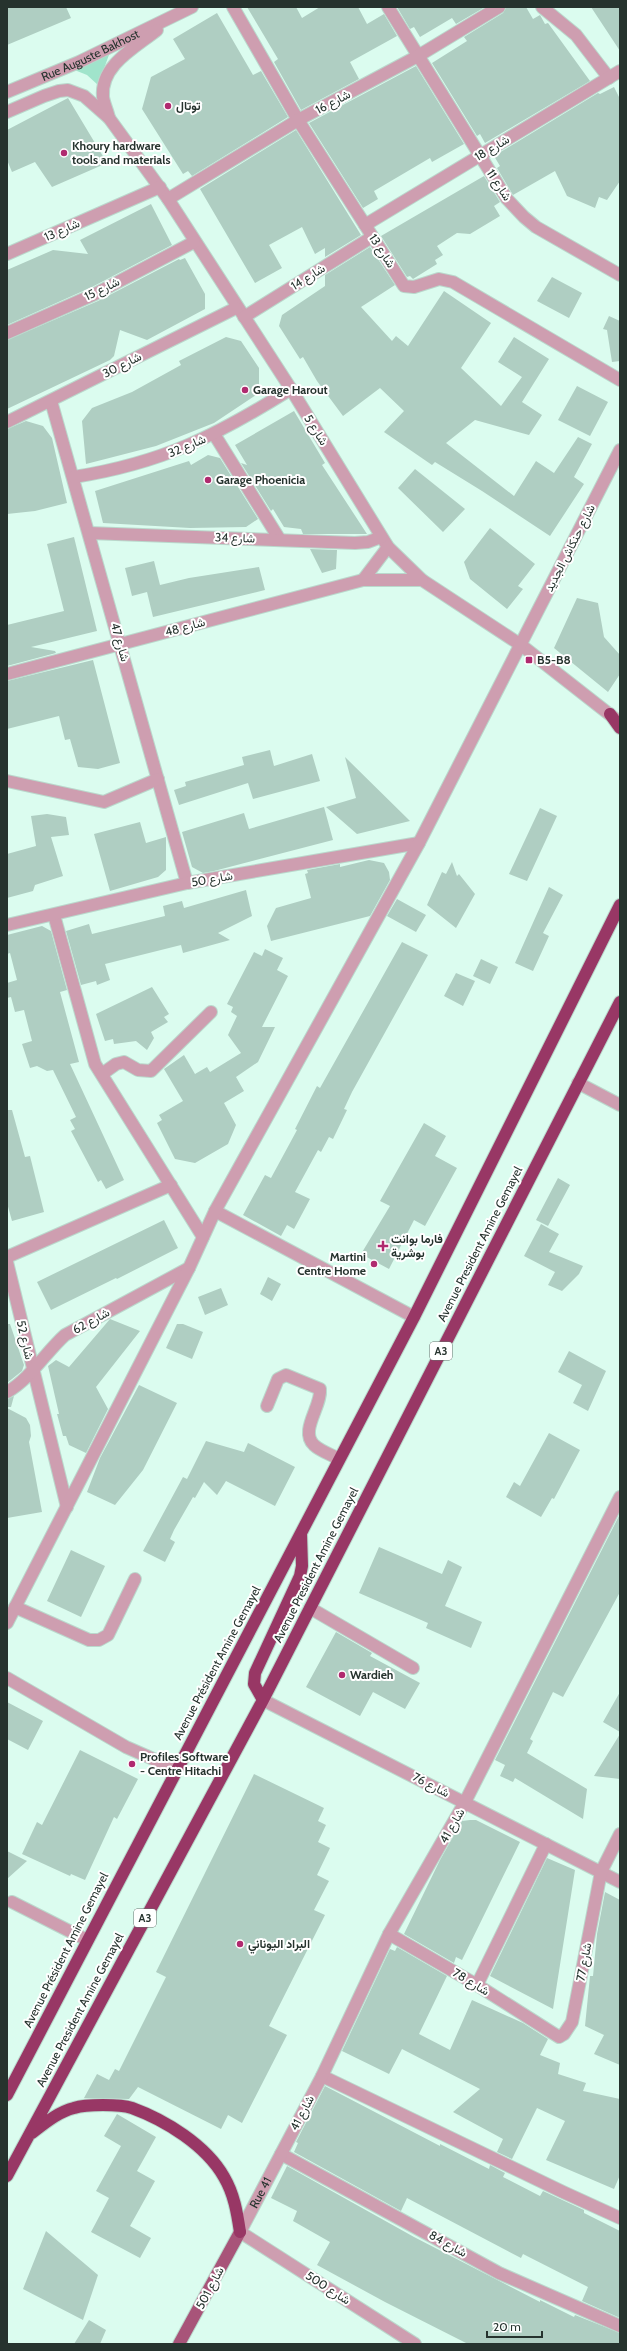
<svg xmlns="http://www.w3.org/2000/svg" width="627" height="2351" font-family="Cabin,Vazirmatn,sans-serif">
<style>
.green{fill:#a0e4cb}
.building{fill:#afcec2}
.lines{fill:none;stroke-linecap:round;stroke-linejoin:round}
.minor-casing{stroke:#bad8cc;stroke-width:14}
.major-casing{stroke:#bad8cc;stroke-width:14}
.highway-casing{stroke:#bad8cc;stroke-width:14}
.minor{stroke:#ce9eb0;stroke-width:12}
.major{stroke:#a85479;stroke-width:12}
.highway{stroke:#983765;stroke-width:12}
.poi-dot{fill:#b02a6f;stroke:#fff;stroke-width:1.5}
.labels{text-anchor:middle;stroke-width:4;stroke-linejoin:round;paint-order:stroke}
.shield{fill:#fff;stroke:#67706d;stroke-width:1}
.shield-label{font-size:11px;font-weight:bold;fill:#26332e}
.street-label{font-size:12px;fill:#26332e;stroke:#fff}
.poi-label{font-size:12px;font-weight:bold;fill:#26332e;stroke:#fff;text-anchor:start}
</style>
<rect width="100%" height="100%" fill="#dbfcef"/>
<!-- green -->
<path class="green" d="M110,52L98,85L87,75L72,69Z"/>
<!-- building -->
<path class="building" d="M7,7H66L71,18L7,45Z
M247,7H296L302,18L320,7H358L367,24L384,14L397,36L350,62L359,79L301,110L274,62L278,59Z
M397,7H485L456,24L452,18L420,37L414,27L410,29Z
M506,7H526L533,19L540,15L545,24L548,23L590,81L485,143L480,134L477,136L432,63L467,41L464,37L503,13Z
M591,7H620V51Z
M217,13L253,75L261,71L288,117L192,176L188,171L183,174L142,109L151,77L185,59L173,39Z
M416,66L464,144L432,162L430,158L374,191L378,199L363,208L309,123Z
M614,87L620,99V181L607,200L599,197L595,208L567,196L555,171L513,195L497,168L500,166L494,156L598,93L600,94Z
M68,98L107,163L52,187L35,162L12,172L7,160V130Z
M296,130L361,235L325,257V248L315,254L302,227L269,245L282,268L255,283L200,189Z
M484,176L500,202L494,206L500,216L470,234L457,233L437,246L443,255L435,260L437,264L413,279L410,276L407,277L381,236Z
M151,204L172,245L92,287L7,325V270L53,250L88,254L80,240Z
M370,247L395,285L361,307L392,341L396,336L408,346L444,291L491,323L461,368L501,406L522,377L498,362L514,337L549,359L522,402L542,415L529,435L475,420L446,443L514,496L536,461L554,473L578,437L592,444L574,477L584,484L550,536L482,491L435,462L432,465L384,432L404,411L380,388L343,416L317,381L303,357L300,359L279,326L282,315L325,286V275Z
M185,258L205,294V309L147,340L120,330L114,356L110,360L7,409V340L98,301L179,259L180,260Z
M552,277L582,293L569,318L537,301Z
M609,316L620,321V361L612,362L607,330L603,329Z
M226,337L241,341L259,368V393L214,423L156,446L86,464L82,421L92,408L132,392L181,365L179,361Z
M577,386L608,402L590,436L558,420Z
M294,411L325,463L322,465L367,534H303L301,529L284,527L273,509L271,511L241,463L247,465L235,445Z
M26,421L43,426L52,438L67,503L35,511L7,514V429Z
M208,455L220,458L258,519L246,527L190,528L103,523L95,491L189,461L191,465Z
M415,469L465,509L443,532L398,488Z
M490,528L535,564L518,586L523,589L507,609L470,579L464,562Z
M74,537L97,631L31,647L55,651L56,653L7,666V625L64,611L47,544Z
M310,549L337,550L336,569L322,573Z
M154,561L160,585L189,578L259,567L265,590L153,617L147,592L132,596L125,568Z
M577,598L598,603L604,637L620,655V674L608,692L554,648Z
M93,660L120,763L98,769L78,767L70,739L65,740L59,716L7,729V681Z
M270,750L274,766L312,754L320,781L253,799L248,783L179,805L174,790L186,786L185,782L244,765L242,757Z
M345,757L410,821L357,834L326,807L356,798Z
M324,807L333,840L214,871L203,873L192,867L182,832L244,813L249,829Z
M540,808L557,816L527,881L509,874Z
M47,814L66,817L69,835L51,837L63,876L35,885L33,891L7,898V854L36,846L31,816Z
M140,822L146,843L166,837V870L158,877L110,891L94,834Z
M369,860L384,863L389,872L390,880L370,916L271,941L267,926L276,908L311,898L305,874L308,873L307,870L340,864V867Z
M452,862L457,876L459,874L475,894L456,928L427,905L442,872L446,874Z
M549,887L563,895L543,933L549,936L533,971L515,963Z
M246,890L252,916L218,933L230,940L183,953L181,945L105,964L110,980L97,985L96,981L81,985L66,931L89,924L92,934L165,916L163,906L182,901L184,908Z
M397,899L426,915L416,932L387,916Z
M42,926L51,931L67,990L60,992L79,1062L70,1064L124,1180L106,1189L101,1180L98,1182L71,1131L75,1129L70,1120L76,1117L53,1070L47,1071L37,1066L30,1068L22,1044L32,1041L24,1010L15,1012L11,997L7,998V983L17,980L10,953L7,954V935Z
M402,942L428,955L352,1092L344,1109L347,1110L333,1139L329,1137L321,1152L318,1150L295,1192L310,1199L294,1229L287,1225L281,1236L243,1215L265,1175L271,1178L297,1130L295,1129L317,1086L320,1088Z
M265,949L283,958L277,970L288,976L262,1027H275L258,1062L236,1077L244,1091L224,1103L236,1125L228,1144L195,1163L175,1159L157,1123L162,1120L159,1115L183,1101L164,1069L184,1055L195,1074L207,1067L210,1072L241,1053L228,1035L237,1016L231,1012L233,1007L227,1004L254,952L262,956Z
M481,959L498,967L490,984L473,976Z
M456,973L475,981L463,1006L444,996Z
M152,987L169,1014L164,1017L168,1022L151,1032L154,1038L147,1050L136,1041L114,1044L113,1039L105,1041L96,1014Z
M7,1110H12L25,1157L30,1156L44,1212L12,1221L7,1203Z
M424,1123L446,1136L435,1156L457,1168L425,1226L414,1220L389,1269L361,1254L390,1206L380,1201Z
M558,1178L570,1185L548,1226L536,1220Z
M164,1220L178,1248L117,1279L116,1278L51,1310L37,1282Z
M541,1224L559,1234L549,1252L583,1266L579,1274L562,1291L548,1285L555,1272L524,1256Z
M268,1277L281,1284L272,1301L260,1294Z
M221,1288L228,1305L205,1315L198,1297Z
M110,1319L140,1331L96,1387L108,1409L86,1453L69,1445L66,1436H63L57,1414H59L48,1366L56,1360L69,1367Z
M7,1324H10L24,1365L22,1371L7,1383Z
M177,1324H183L203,1332L192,1359L166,1348Z
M569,1351L606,1371L588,1411L573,1403L582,1385L558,1372Z
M139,1385L177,1403L143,1470L115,1505L87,1492L100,1458Z
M14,1396L11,1407H7V1399Z
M7,1408L26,1418L30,1425L31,1436L29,1442L42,1512L7,1518Z
M549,1433L580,1450L554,1499L552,1498L541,1517L506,1497L514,1482L520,1486Z
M206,1441L244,1452L248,1443L295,1467L275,1506L226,1481L217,1495L204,1482L195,1498L193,1497L174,1530L170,1539L175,1542L165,1562L143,1551L183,1477L187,1479Z
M620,1514V1592L563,1697L553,1692L530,1739L533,1741L527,1753L587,1789L583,1819L515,1778L513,1782L500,1776L505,1765L495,1760Z
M379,1547L442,1574L448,1560L462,1567L445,1606L482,1622L471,1648L426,1628L428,1623L359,1593Z
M71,1550L105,1566L81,1617L47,1601Z
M336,1632L372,1653L370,1656L420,1683L405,1709L373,1692L360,1716L306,1687Z
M620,1692V1732L603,1722Z
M7,1702L43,1721L28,1750L7,1739Z
M620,1734V1779L594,1776Z
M80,1750L138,1779L117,1819L114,1817L85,1880L71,1874L70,1876L22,1854L37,1822L42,1825Z
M254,1774L324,1808L318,1821L326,1825L318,1842L330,1848L317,1875L329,1881L314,1910L325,1915L269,2026L287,2035L242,2123L228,2115L221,2129L138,2087L129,2099L84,2098L97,2074L109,2080L115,2069L119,2071L166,1977L156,1972Z
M470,1820H476L520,1842L462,1960L456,1957L454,1963L404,1934L440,1860L462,1821Z
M7,1851L27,1861L7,1879Z
M547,1858L575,1870L553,2009L490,1976Z
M605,1892L620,1900V2065L594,2054L604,2035L585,2026L590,1976H593L597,1934Z
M397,1947L447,1976L419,2034L450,2050L472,2000L523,2023L548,2039L540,2055L560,2063L558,2074L586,2083L583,2091L620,2099V2175L614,2189L546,2160L565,2121L537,2108L512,2159L497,2152L503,2139L453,2112L480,2089L402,2049L389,2074L342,2051L390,1949L395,1951Z
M325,2086L440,2146V2144L489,2169L490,2165L505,2173L503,2177L540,2196L543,2191L584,2210V2213L620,2231V2318L582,2301L588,2287L523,2254L521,2258L407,2198L401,2211L294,2152L298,2143L296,2142Z
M117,2114L156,2137L137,2171L155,2181L130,2226L151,2238L140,2258L91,2232L109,2198L96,2191L121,2146L104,2136Z
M287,2166L414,2237L540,2302V2300L574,2317L575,2315L620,2333V2344H468L385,2302L317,2265L330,2242L293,2221L297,2211L271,2198Z
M46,2231L98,2275L83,2320L23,2289Z
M89,2320L106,2330L100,2344H74Z"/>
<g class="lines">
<!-- minor casing -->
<g class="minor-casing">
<g id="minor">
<path d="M233,7L298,120L404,286L414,287L439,279L453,282L620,380"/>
<path d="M388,7L507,199L524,217L536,227L620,275"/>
<path d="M542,7L576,35L609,78"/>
<path id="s1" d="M7,92L79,62L192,7"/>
<path d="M7,112L44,96L59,91L68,90L84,96L109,118L168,199L291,389L388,547L422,580L521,645L618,721"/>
<path d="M109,118C108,112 104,104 103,97C100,65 136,47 157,30"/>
<path d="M168,199L298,120L418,56L499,7"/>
<path d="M365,225L620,71"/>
<path d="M7,254L160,187"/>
<path d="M244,317L372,237"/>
<path d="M7,333L95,294L194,242"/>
<path d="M51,401L187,883"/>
<path d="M7,422L236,308"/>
<path d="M214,434L280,540"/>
<path d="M74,477C162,463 216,436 291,389"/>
<path d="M89,533L355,543L368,542L381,537"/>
<path d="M363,580L388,547"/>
<path d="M7,674L363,580H422"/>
<path d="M7,781L104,802L158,779"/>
<path d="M54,915L95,1064L203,1237"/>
<path d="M7,925L187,883L419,843"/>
<path d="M102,1074L116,1064L124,1062L138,1070L151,1071L211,1012"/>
<path d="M578,1083L620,1105"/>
<path d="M215,1211L414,1317"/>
<path d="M7,1257L171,1185"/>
<path d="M7,1262L67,1507"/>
<path d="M7,1392C31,1378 45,1353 65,1335L189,1268"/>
<path d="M267,1406L278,1379L286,1375L320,1389C322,1406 299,1431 314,1445C320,1451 332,1455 339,1459"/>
<path d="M15,1607L89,1640H99L108,1635L135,1579"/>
<path d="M310,1608L413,1668"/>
<path d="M7,1623L189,1268L215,1211L419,843L620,450"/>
<path d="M7,1678L126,1747L176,1769"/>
<path d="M263,1700L620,1882"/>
<path d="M12,1902L87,1940"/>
<path d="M389,1934L477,1985L559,2037L564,2034L572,2022L601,1872L620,1834"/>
<path d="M477,1985L546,1844"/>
<path d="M322,2076L563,2192L620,2218"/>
<path d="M281,2154L499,2273L620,2326"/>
<path id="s2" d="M415,2344L240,2232L322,2076L389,1934L465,1802L620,1497"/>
</g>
</g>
<!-- major casing -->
<g class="major-casing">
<path id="major" d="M179,2344L240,2232"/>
</g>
<!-- highway casing -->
<g class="highway-casing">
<path id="highway" d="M610,714L620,728
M263,1700L254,1684L255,1673L300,1576L302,1566L301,1534
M7,2095L414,1317L620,905
M32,2133C45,2123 58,2112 74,2108C86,2104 120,2104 132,2108C165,2120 206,2145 224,2177C234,2194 237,2212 240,2232
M7,2176L263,1700L620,1002"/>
</g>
<!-- minor -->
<use href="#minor" class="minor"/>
<!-- major -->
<use href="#major" class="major"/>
<!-- highway -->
<use href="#highway" class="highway"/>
</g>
<!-- markers -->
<g class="poi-dot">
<circle cx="168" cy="106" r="4"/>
<circle cx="64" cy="153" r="4"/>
<circle cx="245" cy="390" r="4"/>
<circle cx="208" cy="480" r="4"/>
<rect x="525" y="656" width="8" height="8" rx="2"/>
<path d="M381 1240h4v4h4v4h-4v4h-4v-4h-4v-4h4z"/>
<circle cx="374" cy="1264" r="4"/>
<circle cx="342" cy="1675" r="4"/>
<circle cx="132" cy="1764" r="4"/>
<circle cx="240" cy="1944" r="4"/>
</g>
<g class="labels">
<!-- shield labels -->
<g class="shield">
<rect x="430" y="1342" width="22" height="18" rx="3"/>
<rect x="134" y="1909" width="22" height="18" rx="3"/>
</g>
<g class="shield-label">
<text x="441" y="1355">A3</text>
<text x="145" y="1922">A3</text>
</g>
<!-- street labels -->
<g class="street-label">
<text dy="4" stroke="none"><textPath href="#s1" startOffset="91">Rue Auguste Bakhost</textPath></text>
<text transform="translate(333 102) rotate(-28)" y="4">شارع 16</text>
<text transform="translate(492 148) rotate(-31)" y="4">شارع 18</text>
<text transform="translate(499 185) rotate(57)" y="4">شارع 11</text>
<text transform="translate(62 230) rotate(-24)" y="4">شارع 13</text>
<text transform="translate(382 251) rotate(57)" y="4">شارع 13</text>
<text transform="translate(308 277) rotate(-32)" y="4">شارع 14</text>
<text transform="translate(102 289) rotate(-26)" y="4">شارع 15</text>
<text transform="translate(122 365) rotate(-27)" y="4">شارع 30</text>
<text transform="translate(316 430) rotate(58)" y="4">شارع 5</text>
<text transform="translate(187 446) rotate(-23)" y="4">شارع 32</text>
<text transform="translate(235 538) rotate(2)" y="4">شارع 34</text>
<text transform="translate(570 548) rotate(-63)" y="4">شارع حنكاش الجديد</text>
<text transform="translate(185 627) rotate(-15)" y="4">شارع 48</text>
<text transform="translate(120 642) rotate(74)" y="4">شارع 47</text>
<text transform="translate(212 879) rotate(-10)" y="4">شارع 50</text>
<text transform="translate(480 1244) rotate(-63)" y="4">Avenue President Amine Gemayel</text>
<text transform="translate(91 1321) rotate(-29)" y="4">شارع 62</text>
<text transform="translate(25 1340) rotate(77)" y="4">شارع 52</text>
<text transform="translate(316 1565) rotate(-63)" y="4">Avenue President Amine Gemayel</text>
<text transform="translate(217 1663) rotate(-62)" y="4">Avenue Président Amine Gemayel</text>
<text transform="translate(431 1785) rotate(27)" y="4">شارع 76</text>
<text transform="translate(452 1826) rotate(-60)" y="4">شارع 41</text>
<text transform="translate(66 1950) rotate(-63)" y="4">Avenue Président Amine Gemayel</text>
<text transform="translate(584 1962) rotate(-79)" y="4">شارع 77</text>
<text transform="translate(471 1982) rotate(31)" y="4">شارع 78</text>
<text transform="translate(80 2010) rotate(-62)" y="4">Avenue President Amine Gemayel</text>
<text transform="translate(302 2113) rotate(-62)" y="4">شارع 41</text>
<text dy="4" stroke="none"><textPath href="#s2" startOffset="252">Rue 41</textPath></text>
<text transform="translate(448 2244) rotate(29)" y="4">شارع 84</text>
<text transform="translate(210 2288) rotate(-62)" y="4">شارع 501</text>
<text transform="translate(328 2288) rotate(33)" y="4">شارع 500</text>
</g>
<!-- poi labels -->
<g class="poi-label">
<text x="176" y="110">توتال</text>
<text x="72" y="150">Khoury hardware<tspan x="72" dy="14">tools and materials</tspan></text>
<text x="253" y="394">Garage Harout</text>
<text x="216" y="484">Garage Phoenicia</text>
<text x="537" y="664">B5-B8</text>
<text x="391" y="1243">فارما بوانت<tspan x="391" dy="14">بوشرية</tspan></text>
<text x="366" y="1261" text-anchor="end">Martini<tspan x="366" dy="14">Centre Home</tspan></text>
<text x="350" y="1679">Wardieh</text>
<text x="140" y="1761">Profiles Software<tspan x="140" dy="14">- Centre Hitachi</tspan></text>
<text x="248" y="1948">البراد اليوناني</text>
</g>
</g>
<!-- border -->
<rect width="627" height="2351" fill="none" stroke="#26332e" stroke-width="16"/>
<!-- scale -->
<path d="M487 2331v6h55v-6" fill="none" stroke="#26332e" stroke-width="2"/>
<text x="493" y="2331" font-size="12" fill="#26332e" stroke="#ffffff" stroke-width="3" paint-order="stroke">20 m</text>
</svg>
